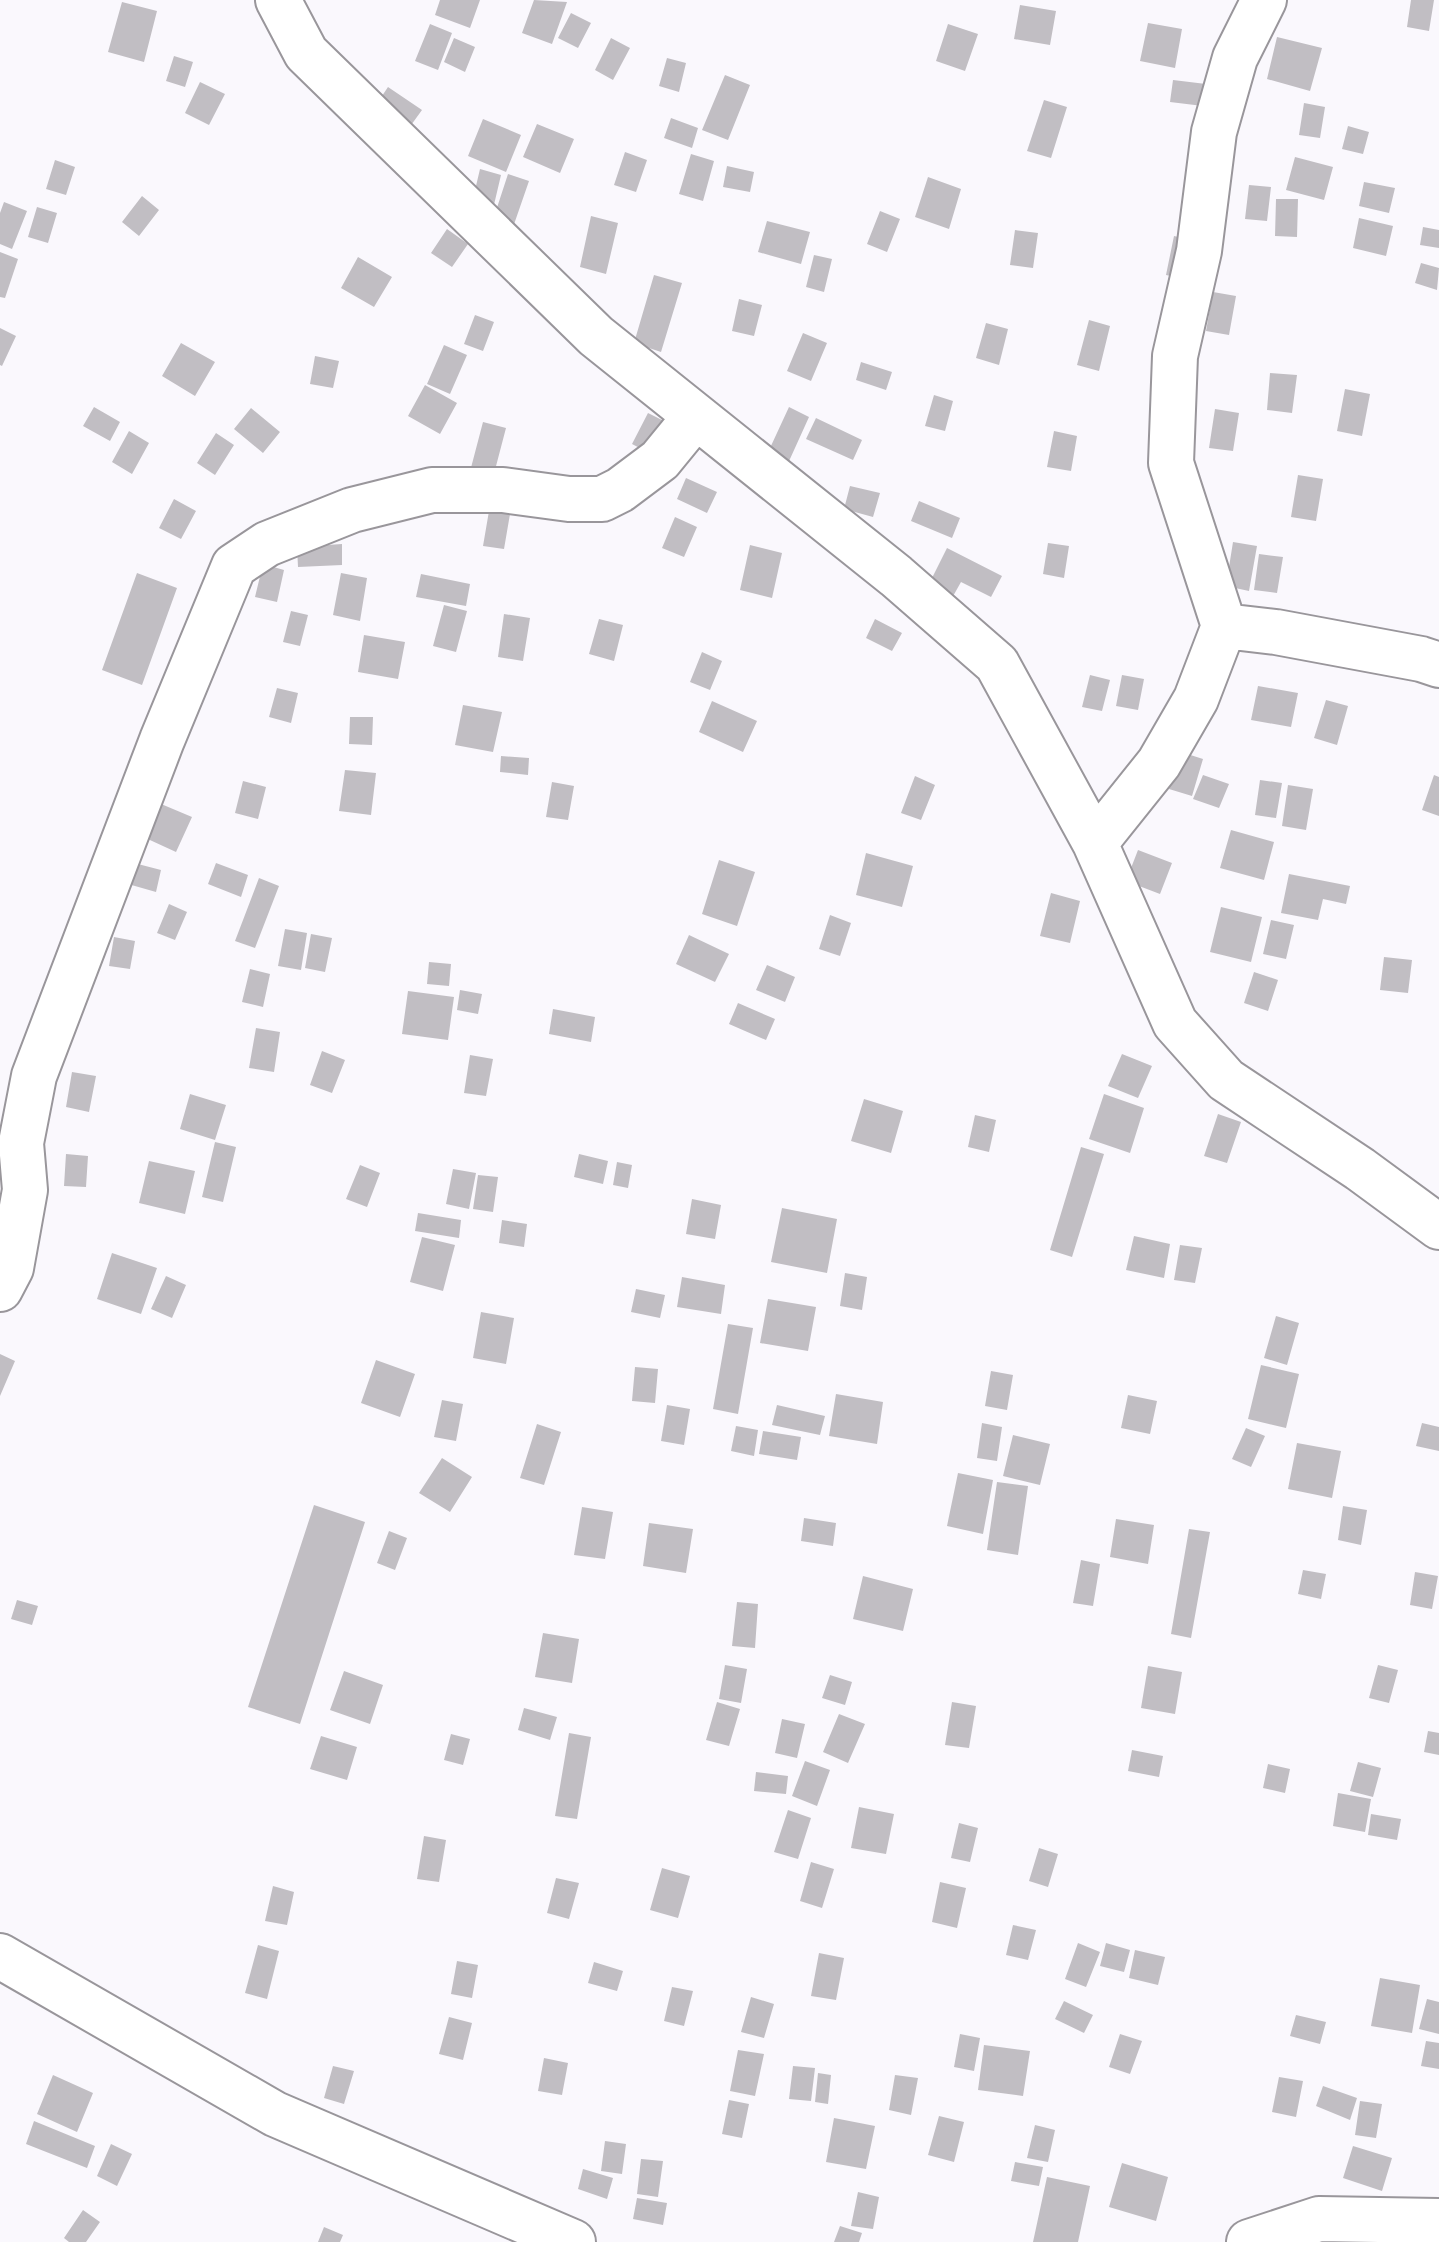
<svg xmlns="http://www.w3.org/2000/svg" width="1439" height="2242" font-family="Lato,sans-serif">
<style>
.building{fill:#c1bec3}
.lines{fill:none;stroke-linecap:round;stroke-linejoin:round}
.minor-casing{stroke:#99969b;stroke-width:48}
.minor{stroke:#fff;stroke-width:44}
</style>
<rect width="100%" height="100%" fill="#faf8fd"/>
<!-- building -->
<path class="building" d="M440,0H480L470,28L435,15Z
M534,0L567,2L552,44L522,33Z
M1411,0H1434L1429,31L1407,27Z
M122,2L157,11L144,62L108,52Z
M1020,5L1056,11L1050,45L1014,39Z
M571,13L591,23L578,48L558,38Z
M1148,23L1182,29L1175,68L1140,61Z
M430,24L452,33L438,70L415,61Z
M948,24L978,34L965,71L936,61Z
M1277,37L1322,48L1310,91L1267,79Z
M454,38L475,47L465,72L444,62Z
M611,38L630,48L613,80L595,70Z
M174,56L193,62L185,87L166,81Z
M667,58L686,63L679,92L659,86Z
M725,75L750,85L728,140L702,130Z
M1173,80L1206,84L1203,106L1170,102Z
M200,82L225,94L209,125L185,113Z
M388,87L422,110L401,139L368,117Z
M1044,100L1067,107L1051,158L1027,151Z
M1304,103L1325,107L1320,138L1299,135Z
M671,118L698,128L692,148L664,138Z
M483,119L521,135L506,172L468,156Z
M537,124L574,139L560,173L523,157Z
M1348,126L1369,132L1363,154L1342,149Z
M625,152L647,160L636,192L614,185Z
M691,154L714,161L703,201L679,194Z
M1295,157L1333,167L1324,200L1286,190Z
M55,160L75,167L66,195L46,189Z
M727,166L754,172L750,192L723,187Z
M480,169L501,175L493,209L472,203Z
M508,174L529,181L511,233L491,226Z
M928,177L961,189L949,229L915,217Z
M1364,182L1395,188L1389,213L1359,206Z
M1249,185L1271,187L1267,221L1245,219Z
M142,196L159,210L139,236L122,222Z
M1276,199H1298L1297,237L1275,236Z
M4,202L27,211L12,249L0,244V213Z
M37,207L57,213L48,243L28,237Z
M880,211L900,219L887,252L867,244Z
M591,216L618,223L606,274L580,267Z
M1359,218L1393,226L1386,256L1353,248Z
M767,221L810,232L801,264L758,252Z
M1423,227L1439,230V248L1420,245Z
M447,229L468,244L452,267L431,253Z
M1015,230L1038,233L1033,268L1010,265Z
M1174,236L1206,243L1199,282L1166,275Z
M0,252L18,259L5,298L0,297Z
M814,255L832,259L824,292L806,287Z
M358,257L392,277L374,307L341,288Z
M1421,263L1439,268L1437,290L1415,283Z
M654,275L682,283L661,352L634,343Z
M1213,292L1236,296L1229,335L1206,331Z
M739,299L762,305L754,336L732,331Z
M475,315L494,322L483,351L464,344Z
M1089,320L1110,326L1099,371L1077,365Z
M986,323L1008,329L999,365L976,358Z
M0,328L16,336L2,366L0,365Z
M803,333L827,343L811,381L787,371Z
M181,343L215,362L195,396L162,376Z
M444,345L467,355L450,394L427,384Z
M315,356L339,361L333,388L310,384Z
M861,362L892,372L886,390L856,380Z
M1270,373L1297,375L1292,413L1267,410Z
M425,385L457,403L440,434L408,416Z
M1345,389L1370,394L1362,436L1337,431Z
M934,395L953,401L945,431L925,426Z
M94,407L120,422L110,441L83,426Z
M789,407L809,417L785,470L764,461Z
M251,408L280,432L263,453L234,429Z
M1215,409L1239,413L1233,451L1209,448Z
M648,413L672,425L655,456L632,444Z
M816,418L862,440L853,460L806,439Z
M483,422L506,428L490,489L467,483Z
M129,431L149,443L132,474L112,462Z
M1054,431L1077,436L1071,471L1047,467Z
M216,433L234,445L215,475L197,463Z
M1298,475L1323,479L1316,521L1291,517Z
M686,478L717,492L707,513L677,499Z
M850,486L880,493L873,517L844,509Z
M174,499L196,511L181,539L159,528Z
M919,501L960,518L952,538L911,521Z
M489,511L510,514L504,549L483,546Z
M675,517L697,527L684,557L662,548Z
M1233,542L1257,546L1249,591L1226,586Z
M1048,543L1069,546L1064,578L1043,574Z
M342,544V565L298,567L297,547Z
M750,545L782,553L772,598L740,590Z
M947,548L1002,576L991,597L961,582L952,598L928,586Z
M1259,554L1283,557L1277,593L1254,590Z
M263,564L284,570L277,602L255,597Z
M137,573L177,588L142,685L102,670Z
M341,573L367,578L360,621L333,615Z
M421,574L470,584L466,606L416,597Z
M444,605L467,611L456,652L433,646Z
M291,611L308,615L300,646L283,642Z
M504,614L530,618L523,661L498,657Z
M599,619L623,625L614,661L589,654Z
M875,619L902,633L892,651L866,638Z
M364,635L405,642L398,679L358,672Z
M702,652L722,661L710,690L690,682Z
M1090,675L1110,680L1102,711L1082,707Z
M1122,675L1144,679L1138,710L1116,706Z
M1258,686L1298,693L1291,727L1251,720Z
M277,688L298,693L291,723L269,717Z
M1326,700L1348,706L1337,745L1314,738Z
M712,701L757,721L743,752L699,732Z
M463,705L502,712L493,752L455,745Z
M350,717H373L372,745L349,744Z
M1181,752L1203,759L1192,796L1169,789Z
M501,756L529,758L528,775L500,772Z
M345,770L376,773L371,815L339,811Z
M1203,775L1229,784L1219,808L1193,799Z
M1434,775L1439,777V816L1422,810Z
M915,776L935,785L921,820L901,813Z
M1260,780L1282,783L1276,818L1255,815Z
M243,781L266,787L258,819L235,813Z
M552,782L574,786L568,820L546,817Z
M1288,785L1313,789L1306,830L1282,826Z
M154,801L192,817L176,852L139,835Z
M1231,830L1274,842L1264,880L1220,868Z
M1138,850L1172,863L1160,894L1126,881Z
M866,853L913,866L902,907L856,895Z
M719,860L755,872L737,926L702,914Z
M134,863L161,870L156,892L128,884Z
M216,863L248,875L241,897L208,884Z
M1289,874L1350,886L1346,904L1323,899L1318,920L1281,913Z
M259,878L279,886L255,948L235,941Z
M1051,893L1080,901L1070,943L1040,936Z
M169,904L187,912L175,940L157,933Z
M1221,907L1262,917L1251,962L1210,952Z
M830,915L851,923L840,956L819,949Z
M1271,920L1294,925L1286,959L1263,954Z
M285,929L307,933L301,970L278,966Z
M311,934L332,938L325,972L305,968Z
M689,935L729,954L715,982L676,964Z
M114,937L135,941L130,969L109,966Z
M1384,957L1412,960L1408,993L1380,990Z
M429,962L451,964L449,986L427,984Z
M767,965L795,977L785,1002L756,990Z
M250,969L270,974L263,1007L242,1002Z
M1254,972L1278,980L1268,1011L1244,1003Z
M460,990L482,994L478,1014L457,1010Z
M408,991L454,997L448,1040L402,1034Z
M738,1003L775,1019L766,1040L729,1024Z
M553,1009L595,1017L591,1042L549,1034Z
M256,1028L280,1032L274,1072L249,1068Z
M322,1051L345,1060L332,1093L310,1085Z
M1122,1054L1152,1066L1138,1098L1108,1086Z
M470,1055L493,1059L486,1096L464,1093Z
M72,1072L96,1076L89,1112L66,1107Z
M190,1094L226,1105L215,1140L180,1129Z
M1104,1094L1144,1108L1130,1153L1089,1139Z
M864,1099L903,1111L891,1153L851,1141Z
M1218,1114L1241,1122L1227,1163L1204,1156Z
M975,1115L996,1120L989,1152L968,1147Z
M215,1142L236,1147L223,1202L202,1197Z
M1081,1147L1104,1154L1072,1257L1050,1250Z
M66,1154L88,1156L86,1187L64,1186Z
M579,1154L608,1161L603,1184L574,1177Z
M149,1161L195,1171L185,1214L139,1203Z
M617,1162L632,1165L628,1188L613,1185Z
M360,1165L380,1173L367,1207L346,1199Z
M453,1169L476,1173L469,1209L446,1204Z
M478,1175L498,1177L493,1212L473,1209Z
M692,1199L721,1205L715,1239L686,1234Z
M782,1208L837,1219L827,1273L771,1262Z
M418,1213L461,1220L459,1238L415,1231Z
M502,1220L527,1224L524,1247L499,1243Z
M1134,1236L1170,1244L1164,1278L1126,1270Z
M422,1237L455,1245L443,1291L410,1282Z
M1180,1245L1202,1248L1195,1283L1174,1280Z
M112,1253L157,1268L141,1314L97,1299Z
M845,1273L867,1277L862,1310L840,1306Z
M166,1276L186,1285L172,1318L151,1309Z
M682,1277L725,1285L721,1314L677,1307Z
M636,1289L665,1295L660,1318L631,1312Z
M768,1299L816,1307L808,1351L760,1343Z
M481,1312L514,1318L506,1364L473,1358Z
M1276,1316L1299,1323L1287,1365L1264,1358Z
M728,1324L753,1328L738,1414L713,1409Z
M0,1354L15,1361L0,1396Z
M376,1360L415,1374L400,1417L361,1403Z
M1261,1365L1299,1374L1286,1428L1248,1419Z
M635,1367L658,1369L655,1403L632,1401Z
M991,1371L1013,1375L1007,1410L985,1406Z
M836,1394L883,1402L877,1444L829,1436Z
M1128,1395L1157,1401L1150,1434L1121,1428Z
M442,1400L463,1404L456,1441L434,1437Z
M667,1405L690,1409L684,1445L661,1441Z
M777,1405L825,1416L820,1435L772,1425Z
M982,1423L1002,1427L997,1461L977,1458Z
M1422,1423L1439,1427V1451L1416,1446Z
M537,1424L561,1432L544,1485L520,1478Z
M736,1426L758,1430L754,1456L731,1451Z
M1246,1428L1265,1436L1251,1467L1232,1459Z
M763,1431L801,1437L797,1460L759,1454Z
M1013,1435L1050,1444L1040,1485L1003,1476Z
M1297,1443L1341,1451L1332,1498L1288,1489Z
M442,1458L472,1477L450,1512L419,1493Z
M958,1473L993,1480L983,1534L947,1526Z
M997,1482L1028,1486L1018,1555L987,1550Z
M314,1505L365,1522L300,1724L248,1707Z
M1343,1506L1367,1510L1361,1545L1338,1540Z
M582,1507L613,1512L605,1559L574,1555Z
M804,1518L836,1523L833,1546L801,1541Z
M1116,1519L1154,1525L1148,1564L1110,1557Z
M649,1523L693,1529L686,1573L643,1566Z
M1189,1529L1210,1532L1191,1638L1171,1634Z
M389,1531L407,1538L395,1570L377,1563Z
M1081,1560L1100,1564L1093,1606L1073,1603Z
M1303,1570L1326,1574L1321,1599L1298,1594Z
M1415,1572L1438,1576L1432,1609L1410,1605Z
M863,1576L913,1589L903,1631L853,1619Z
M17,1600L38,1606L32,1625L11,1619Z
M737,1602L758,1604L755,1648L732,1646Z
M543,1633L579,1639L572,1683L535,1677Z
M725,1665L747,1669L741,1703L719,1699Z
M1378,1665L1398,1670L1389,1703L1369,1698Z
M1148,1666L1182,1672L1175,1714L1141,1708Z
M344,1671L383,1685L370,1724L330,1710Z
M830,1675L852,1682L845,1705L822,1698Z
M717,1702L740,1709L729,1746L706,1740Z
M952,1702L976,1706L969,1748L945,1745Z
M524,1708L557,1717L550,1740L518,1730Z
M839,1714L865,1724L848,1763L823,1752Z
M782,1719L805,1724L797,1758L775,1753Z
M1428,1731L1439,1733V1755L1424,1752Z
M569,1733L591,1737L577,1819L555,1816Z
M451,1734L470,1739L463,1765L444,1760Z
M321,1736L357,1747L347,1780L310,1769Z
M1132,1750L1163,1756L1159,1777L1128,1771Z
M805,1761L830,1770L817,1806L792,1796Z
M1358,1762L1381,1768L1373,1797L1350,1791Z
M1268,1764L1290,1769L1285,1793L1263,1788Z
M756,1772L788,1776L786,1794L754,1791Z
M1338,1793L1371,1799L1365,1832L1333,1826Z
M859,1807L894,1814L886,1854L851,1848Z
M788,1810L811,1818L798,1859L774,1852Z
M1371,1814L1401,1819L1397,1840L1368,1835Z
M959,1823L978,1828L970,1862L951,1858Z
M424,1836L446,1840L439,1882L417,1879Z
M1039,1848L1058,1854L1048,1887L1029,1881Z
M811,1862L834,1869L822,1908L800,1901Z
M662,1868L690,1876L678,1918L650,1910Z
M556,1878L579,1883L569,1919L547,1913Z
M940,1882L966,1888L957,1928L932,1922Z
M273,1886L294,1892L287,1925L265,1921Z
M1013,1925L1036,1930L1028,1960L1006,1955Z
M1078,1943L1100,1952L1086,1987L1065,1979Z
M1106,1943L1130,1950L1124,1972L1100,1966Z
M258,1945L279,1951L267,1999L245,1993Z
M1135,1950L1165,1957L1158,1985L1129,1978Z
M819,1953L844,1958L836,2000L811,1996Z
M457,1961L478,1965L472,1998L451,1994Z
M594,1962L623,1971L617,1991L588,1983Z
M1380,1978L1420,1985L1412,2033L1371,2026Z
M672,1987L693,1991L684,2026L664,2021Z
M751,1997L774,2004L764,2038L741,2032Z
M1427,1999L1439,2002V2034L1419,2029Z
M1064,2001L1093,2015L1084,2033L1055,2019Z
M1296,2015L1326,2022L1320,2044L1290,2036Z
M449,2017L472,2023L463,2060L439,2054Z
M960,2034L980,2038L974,2071L954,2067Z
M1120,2034L1142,2041L1130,2074L1109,2067Z
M1426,2041L1439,2043V2069L1421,2066Z
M984,2045L1030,2051L1023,2096L978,2090Z
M738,2050L764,2054L755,2096L730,2091Z
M544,2058L568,2063L562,2095L538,2091Z
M333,2066L354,2071L344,2104L324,2098Z
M793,2066L815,2068L811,2101L789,2099Z
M818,2073L831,2075L828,2104L815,2102Z
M53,2075L93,2093L77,2132L37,2114Z
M895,2075L918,2078L911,2115L889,2110Z
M1279,2077L1303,2081L1296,2117L1272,2112Z
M1323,2086L1357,2098L1350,2120L1316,2106Z
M729,2100L749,2104L742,2138L722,2134Z
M1360,2101L1382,2104L1376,2138L1355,2135Z
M939,2116L964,2122L954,2162L928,2155Z
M834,2118L875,2126L866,2169L826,2162Z
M34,2121L95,2146L87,2168L26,2144Z
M1035,2125L1055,2130L1048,2162L1027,2158Z
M605,2141L626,2144L622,2174L601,2171Z
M111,2144L132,2154L117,2186L97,2176Z
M1353,2146L1392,2158L1382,2191L1343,2178Z
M641,2159L663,2161L658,2197L637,2194Z
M1015,2162L1043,2167L1039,2186L1011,2181Z
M1122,2163L1168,2177L1156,2221L1109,2207Z
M583,2169L613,2178L607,2199L578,2189Z
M1047,2177L1090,2186L1078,2242H1033Z
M858,2192L879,2197L873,2229L851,2226Z
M637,2198L667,2203L663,2225L633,2219Z
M83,2210L100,2222L86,2242H69L64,2238Z
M840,2226L862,2233L859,2242H834Z
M324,2227L343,2235L340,2242H318Z"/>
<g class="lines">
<!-- minor casing -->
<g class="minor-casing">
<path id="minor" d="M278,0L306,53L596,336L896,576L997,664L1095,843L1175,1023L1226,1080L1360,1169L1439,1227
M1224,626L1171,463L1175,356L1199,251L1214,132L1235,58L1264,0
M1095,843L1159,763L1196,699L1224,626L1276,632L1421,659L1439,665
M0,1289L11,1268L25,1190L21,1143L34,1076L162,740L234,566L267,544L352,510L432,490H503L569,499H602L620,490L660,460L696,416
M0,1956L275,2114L573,2242
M1249,2242L1319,2219L1439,2221"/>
</g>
<!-- minor -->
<use href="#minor" class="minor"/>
</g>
</svg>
